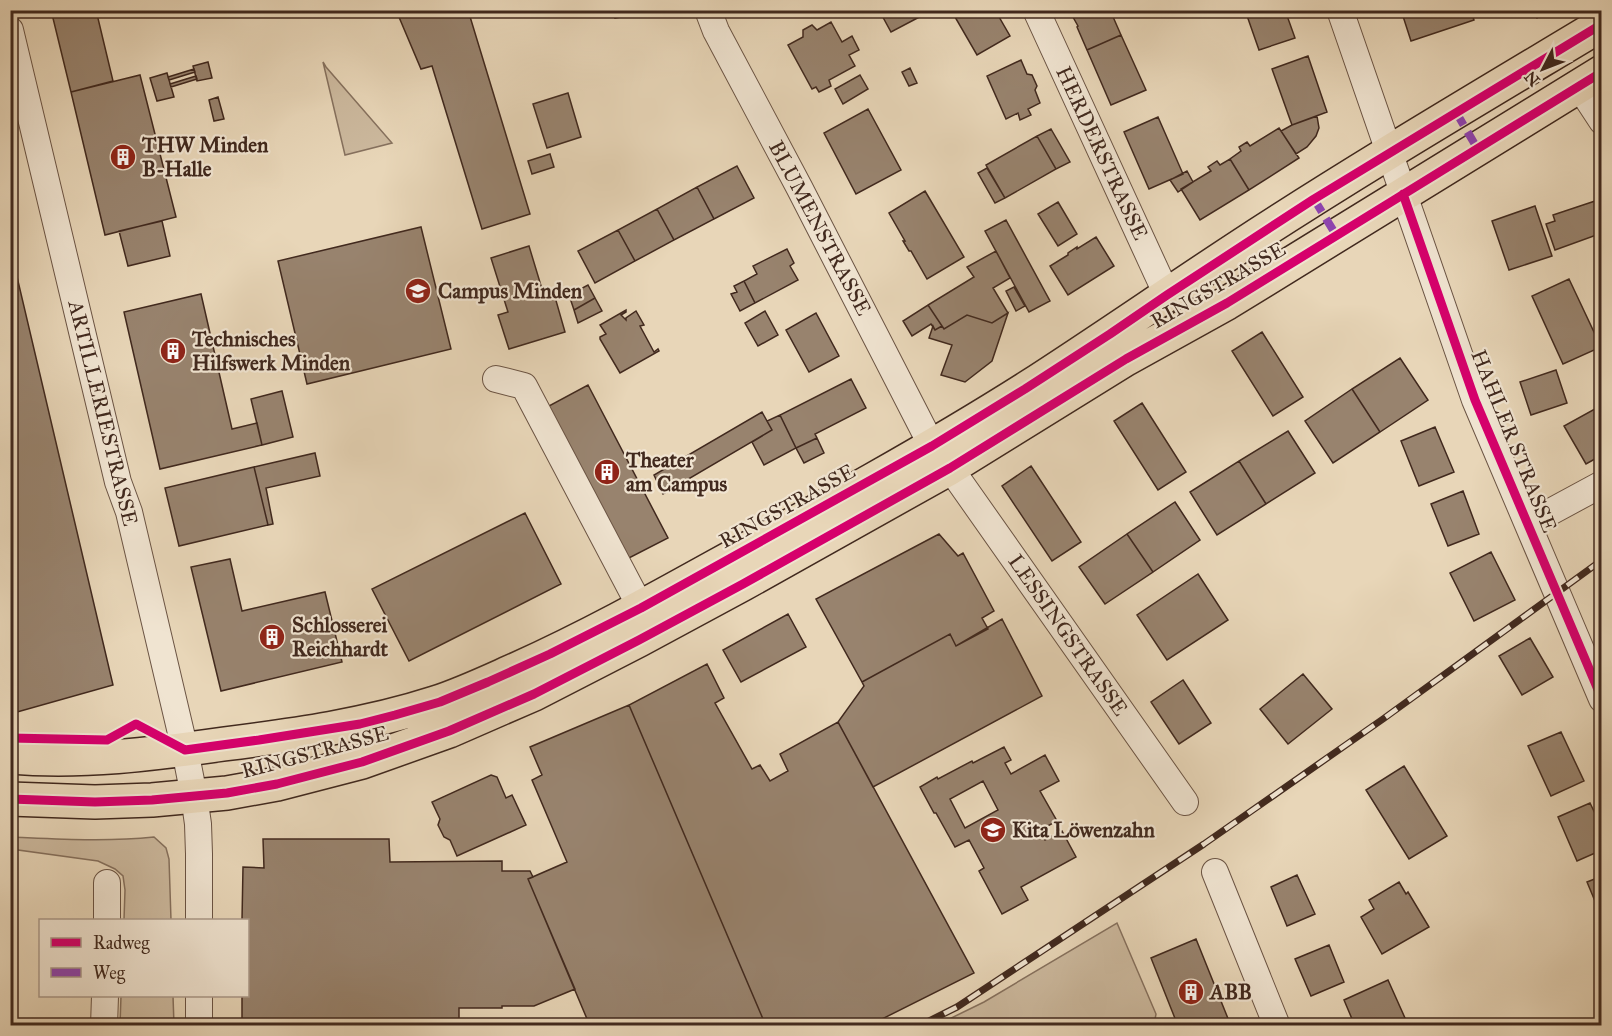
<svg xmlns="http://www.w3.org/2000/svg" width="1612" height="1036" font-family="'IM FELL Great Primer',serif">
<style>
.green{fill:#ccb99e;stroke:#86715e;stroke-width:1.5}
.building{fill:#98836e;stroke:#41291e;stroke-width:1.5;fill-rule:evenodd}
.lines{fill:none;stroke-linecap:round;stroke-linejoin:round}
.minor-casing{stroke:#6b5444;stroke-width:28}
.major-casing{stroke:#41291e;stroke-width:36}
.minor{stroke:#f0e4d1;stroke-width:26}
.major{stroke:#e8d6b8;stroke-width:33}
.rail-casing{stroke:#41291e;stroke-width:7}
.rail{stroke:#f0e4d1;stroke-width:4.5;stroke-dasharray:14;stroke-linecap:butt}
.quiet{stroke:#8e44ad;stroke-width:8;stroke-dasharray:15 8;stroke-linecap:butt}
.cycleway-casing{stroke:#f0e4d1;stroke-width:13}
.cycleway{stroke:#d6006c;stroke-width:9}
.labels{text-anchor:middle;stroke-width:4.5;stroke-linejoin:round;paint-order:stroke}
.poi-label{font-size:21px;font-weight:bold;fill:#41291e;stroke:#f0e4d1;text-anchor:start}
.street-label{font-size:21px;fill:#41291e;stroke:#f0e4d1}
</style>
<rect width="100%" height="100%" fill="#e8d6b8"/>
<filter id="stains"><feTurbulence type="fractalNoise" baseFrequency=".00333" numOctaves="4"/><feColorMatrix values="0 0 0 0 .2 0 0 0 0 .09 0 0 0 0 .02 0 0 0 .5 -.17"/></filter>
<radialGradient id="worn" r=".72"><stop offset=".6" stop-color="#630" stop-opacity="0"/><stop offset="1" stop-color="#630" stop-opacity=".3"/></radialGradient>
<!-- green -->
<path class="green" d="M323,62L326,67L392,143L345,155Z
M11,837C59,839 106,842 154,837L166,848L169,859L171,920H124L125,890L123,876L115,869L98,861L11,849Z
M1117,923L1156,1014L1154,1025H937L984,1002Z
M121,996H173L174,1025H120Z"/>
<!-- building -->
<path class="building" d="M51,10H96L113,81L71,92Z
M396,10H468L530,214L482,229L432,66L421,69Z
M614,10H657L615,18Z
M879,10H924L925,14L891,32Z
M967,10H995L1010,36L977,55L955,17Z
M1069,10H1110L1121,35L1087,50L1077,27L1078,26Z
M1245,10H1285L1295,38L1259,50Z
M1401,10H1471L1474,20L1411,41Z
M1533,10H1549L1537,18Z
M831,22L842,42L852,36L859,50L849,55L855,66L829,80L831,86L819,92L816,87L812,89L788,45L803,37V30L812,25L817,30Z
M1121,35L1146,90L1111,105L1087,50Z
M1308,56L1327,112L1292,125L1272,69Z
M1021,60L1027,74L1032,75L1037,86L1035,90L1040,103L1028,109L1031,115L1020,120L1018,113L1006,119L987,76Z
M208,62L212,78L197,81L193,66Z
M910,68L917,83L909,86L902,72Z
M194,69L195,72L169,80L168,77Z
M167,73L174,97L157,101L150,78Z
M140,75L176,217L105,235L71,92Z
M860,75L868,89L843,104L835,89Z
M196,76L197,79L171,87L170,84Z
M568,93L581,137L547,148L533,104Z
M218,97L224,119L214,121L209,100Z
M868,109L901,170L856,194L824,133Z
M1317,116L1319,128L1316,136L1307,147L1296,154L1281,131L1292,125Z
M1158,117L1183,174L1149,189L1124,132Z
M1279,128L1299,158L1249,190L1230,159L1241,151L1239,147L1247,142L1250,146Z
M1051,129L1070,162L1056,169L1037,136Z
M1037,136L1056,169L1005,198L986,165Z
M550,154L554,167L532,174L528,161Z
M1230,159L1249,190L1200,220L1181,189L1211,171L1208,167L1217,161L1220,165Z
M737,166L754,198L714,219L697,187Z
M987,168L1005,198L995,203L978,173Z
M1187,171L1193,182L1178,192L1170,180Z
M697,187L714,219L674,240L657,209Z
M925,191L964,257L927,279L911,251H909L903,241H905L889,213Z
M1602,192V233L1555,250L1546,224L1555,221L1553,215L1598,200L1596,194Z
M1058,202L1077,234L1058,246L1038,214Z
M1535,206L1552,256L1509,270L1492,221Z
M657,209L674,240L635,261L618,230Z
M1006,220L1050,301L1029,312L985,231Z
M162,221L170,256L128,266L119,231Z
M421,227L451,349L307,384L278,261Z
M618,230L635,261L595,283L578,251Z
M1096,237L1114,266L1068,295L1050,266L1068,255V253L1077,247V249Z
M529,246L545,299L555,297L565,332L509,349L498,315L508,312L491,258Z
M10,247L113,685L10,714Z
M787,249L794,263L790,266L798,280L755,303L744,281L757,274L753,266Z
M996,251L1010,278L993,288L1008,313L992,323L967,315L944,329L928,305L974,277L967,267Z
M1569,279L1601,347L1563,364L1532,296Z
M744,281L755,303L740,311L731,294L737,292L734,286Z
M588,285L595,298L574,310L569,295Z
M1014,287L1025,306L1016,311L1006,291Z
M201,294L232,429L257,423L262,445L160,469L124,312Z
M595,298L602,311L578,323L574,310Z
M928,305L942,326L935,330L931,324L912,336L903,321Z
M626,310V312L621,315L626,320V318L636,311L644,325L640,326L654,352L658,349L659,351L620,373L600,339V337L606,334L600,325Z
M765,311L778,335L758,346L745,323Z
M816,313L839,356L809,372L786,330Z
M1008,313L992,361L965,382L941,375L952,345L929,338L933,326L935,330L942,326L944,329L967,315L992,323Z
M1262,332L1303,397L1273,416L1232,351Z
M1400,358L1428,400L1380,432L1352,389Z
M1556,370L1567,403L1531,415L1520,382Z
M851,379L866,408L815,434L817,438L796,448L780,415Z
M588,385L668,538L627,559L547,407Z
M1352,389L1380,432L1333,463L1305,421Z
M282,391L293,437L262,445L251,399Z
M1142,403L1186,472L1158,490L1114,421Z
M1602,405V455L1586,464L1564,426Z
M762,412L772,430L663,494L654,475Z
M780,415L796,448L764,465L752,442L772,430L767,421Z
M1435,427L1454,472L1419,486L1401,441Z
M1288,431L1315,473L1266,504L1239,461Z
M817,438L824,453L804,463L796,448Z
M315,453L320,476L266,488L273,524L268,525L254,467Z
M1239,461L1266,504L1217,535L1190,492Z
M1031,466L1081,542L1052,561L1002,486Z
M254,467L268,525L179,546L165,488Z
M1463,491L1479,534L1448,546L1431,504Z
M1175,502L1200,540L1153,572L1127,534Z
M525,513L561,584L409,661L372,589Z
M939,534L958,556L963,553L994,611L982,618L988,629L956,646L950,634L862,682L816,599Z
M1127,534L1153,572L1105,604L1079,567Z
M1491,552L1515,600L1474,621L1450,573Z
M230,559L242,611L325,592L342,662L221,691L191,567Z
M1198,574L1228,620L1167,660L1137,615Z
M788,614L806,647L741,682L723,650Z
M1002,619L1042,696L873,787L838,722L864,686L862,682L950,634L956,646Z
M1530,638L1553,677L1522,695L1499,656Z
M707,664L724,698L715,703L752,769L760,765L770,781L788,771L780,754L838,722L974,973L868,1026H766L629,705Z
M1303,674L1332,709L1288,744L1260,709Z
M1183,680L1211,723L1179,744L1151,702Z
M629,705L766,1026H590L528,879L567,862L532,780L542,775L530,747Z
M1561,732L1584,781L1551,796L1528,746Z
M1004,747L1011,760L1005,763L1011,774L1045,755L1059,781L1040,791L1057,821L1040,830L1045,840L1062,831L1076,857L1021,887L1028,900L1002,914L979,871L984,868L969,840L955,847L936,813H934L920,787L937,777L938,779L972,761L973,763ZM983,781L998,810L965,828L950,799Z
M1404,766L1447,836L1409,859L1366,790Z
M491,775L497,777L506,798L512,795L526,825L457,856L450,840L444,837L438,825L440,819L432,802Z
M1590,803L1602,828V850L1577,861L1558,817Z
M263,839H389L390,862L502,861V871H530L533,877L528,879L575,989L534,1006H502V1008H459V1026H242V996H248V920H242L243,867L264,868Z
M1297,875L1315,914L1287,926L1271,887Z
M1602,876V918L1587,882Z
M1399,882L1406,894L1408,892L1429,927L1382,954L1361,917L1374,909L1369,900Z
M1196,939L1231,1026H1178L1151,958Z
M1329,945L1344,982L1311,996L1295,959Z
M1388,980L1405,1018L1389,1026H1355L1344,1000Z"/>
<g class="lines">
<!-- minor casing -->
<g class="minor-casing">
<path id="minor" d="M708,10L716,31L799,187L932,446
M1036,10L1167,295
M1340,10L1475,400L1602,699
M10,30L118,482L129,512L185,750L194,796L198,824L199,854V920
M1579,86L1602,121
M496,379L524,386L641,608
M950,468L1185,802
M1528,524L1602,484
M1215,872L1277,1026
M107,883V920
M104,1026L105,996
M199,1026V996"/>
</g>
<!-- major casing -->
<g class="major-casing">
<path id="major" d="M10,757C83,763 153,754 224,744C295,735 367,725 435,703C463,694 490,681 517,669C586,638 651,602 716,566C821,509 926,452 1027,388C1097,343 1166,295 1236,249C1355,171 1479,98 1602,24
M10,799L95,802L152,800L227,793L277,784L362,762L449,731L534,694L639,640L743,584L950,468L1126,359L1227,303L1602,72"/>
</g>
<!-- minor -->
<use href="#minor" class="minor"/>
<!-- major -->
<use href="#major" class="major"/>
<!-- rail casing -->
<g class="rail-casing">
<path id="rail" d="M919,1026L957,1007L1204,844L1383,719L1602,560"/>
</g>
<!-- rail -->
<use href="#rail" class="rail"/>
<!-- quiet -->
<path class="quiet" d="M1456,112L1477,148
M1314,199L1336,235"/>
<!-- cycleway casing -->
<g class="cycleway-casing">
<path id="cycleway" d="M1403,194L1475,400L1602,699
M10,738L107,740L136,724L185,750L259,740L360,724L395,715L440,702L488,682L550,654L641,608L932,446L1025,389L1110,334L1167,295L1314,199L1602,24
M10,799L95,802L152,800L227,793L277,784L362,762L449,731L534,694L639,640L743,584L950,468L1126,359L1227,303L1602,72"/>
</g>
<!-- cycleway -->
<use href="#cycleway" class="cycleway"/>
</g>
<!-- icons -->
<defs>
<g id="building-disc" transform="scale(1.35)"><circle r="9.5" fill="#8f2418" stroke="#f0e4d1"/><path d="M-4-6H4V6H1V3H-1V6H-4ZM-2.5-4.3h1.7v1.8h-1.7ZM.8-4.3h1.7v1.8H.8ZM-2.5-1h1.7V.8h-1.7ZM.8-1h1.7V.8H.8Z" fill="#fff"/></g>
<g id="university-disc" transform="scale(1.35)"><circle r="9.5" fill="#8f2418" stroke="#f0e4d1"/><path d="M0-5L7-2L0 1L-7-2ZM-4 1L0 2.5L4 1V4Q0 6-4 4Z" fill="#fff"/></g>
<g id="school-disc" transform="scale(1.35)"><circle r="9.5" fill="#8f2418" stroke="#f0e4d1"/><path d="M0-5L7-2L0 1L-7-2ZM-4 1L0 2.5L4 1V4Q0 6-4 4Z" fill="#fff"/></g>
</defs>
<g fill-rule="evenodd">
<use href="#building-disc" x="123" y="157"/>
<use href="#university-disc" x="418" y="291"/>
<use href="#building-disc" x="173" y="351"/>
<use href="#building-disc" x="607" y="472"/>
<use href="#building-disc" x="272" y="637"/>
<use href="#school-disc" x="993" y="830"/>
<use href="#building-disc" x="1191" y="992"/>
</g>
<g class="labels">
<!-- poi labels -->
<g class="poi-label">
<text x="142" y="152">THW Minden<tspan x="142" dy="24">B-Halle</tspan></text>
<text x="438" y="298">Campus Minden</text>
<text x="192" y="346">Technisches<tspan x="192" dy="24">Hilfswerk Minden</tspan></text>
<text x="626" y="467">Theater<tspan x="626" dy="24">am Campus</tspan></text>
<text x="292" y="632">Schlosserei<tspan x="292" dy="24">Reichhardt</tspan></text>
<text x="1012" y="837">Kita Löwenzahn</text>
<text x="1210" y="999">ABB</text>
</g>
<!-- street labels -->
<g class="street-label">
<text transform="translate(1102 153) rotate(65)" y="7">HERDERSTRASSE</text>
<text transform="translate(820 228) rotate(62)" y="7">BLUMENSTRASSE</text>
<text transform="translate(1218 285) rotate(-30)" y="7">RINGSTRASSE</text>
<text transform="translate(103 413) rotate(76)" y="7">ARTILLERIESTRASSE</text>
<text transform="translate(1514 441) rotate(68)" y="7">HAHLER STRASSE</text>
<text transform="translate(787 506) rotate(-29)" y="7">RINGSTRASSE</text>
<text transform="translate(1068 635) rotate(55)" y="7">LESSINGSTRASSE</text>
<text transform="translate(315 752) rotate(-15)" y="7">RINGSTRASSE</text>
</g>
</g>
<!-- margin -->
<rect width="1612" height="1036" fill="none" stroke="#e8d6b8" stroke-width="36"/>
<rect x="12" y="12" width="1588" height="1012" fill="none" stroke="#41291e" stroke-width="3"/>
<rect x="18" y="18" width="1576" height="1000" fill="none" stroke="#41291e" stroke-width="1.5"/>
<!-- legend -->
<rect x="39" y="919" width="210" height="78" fill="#f0e4d1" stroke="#aa9989" stroke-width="1.5"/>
<rect x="51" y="938" width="30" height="9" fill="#d6006c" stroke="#aa9989" stroke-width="1.5"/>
<text x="93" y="949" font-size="18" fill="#41291e">Radweg</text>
<rect x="51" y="968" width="30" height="9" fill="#8e44ad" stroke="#aa9989" stroke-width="1.5"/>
<text x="93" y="979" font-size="18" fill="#41291e">Weg</text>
<!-- north arrow -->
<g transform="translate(1543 69) rotate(228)" stroke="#f0e4d1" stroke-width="4.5" paint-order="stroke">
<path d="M0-4.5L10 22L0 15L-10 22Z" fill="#41291e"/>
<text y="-9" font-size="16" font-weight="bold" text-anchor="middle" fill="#41291e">N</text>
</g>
<rect width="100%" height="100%" filter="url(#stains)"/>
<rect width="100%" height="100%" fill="url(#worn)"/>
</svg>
